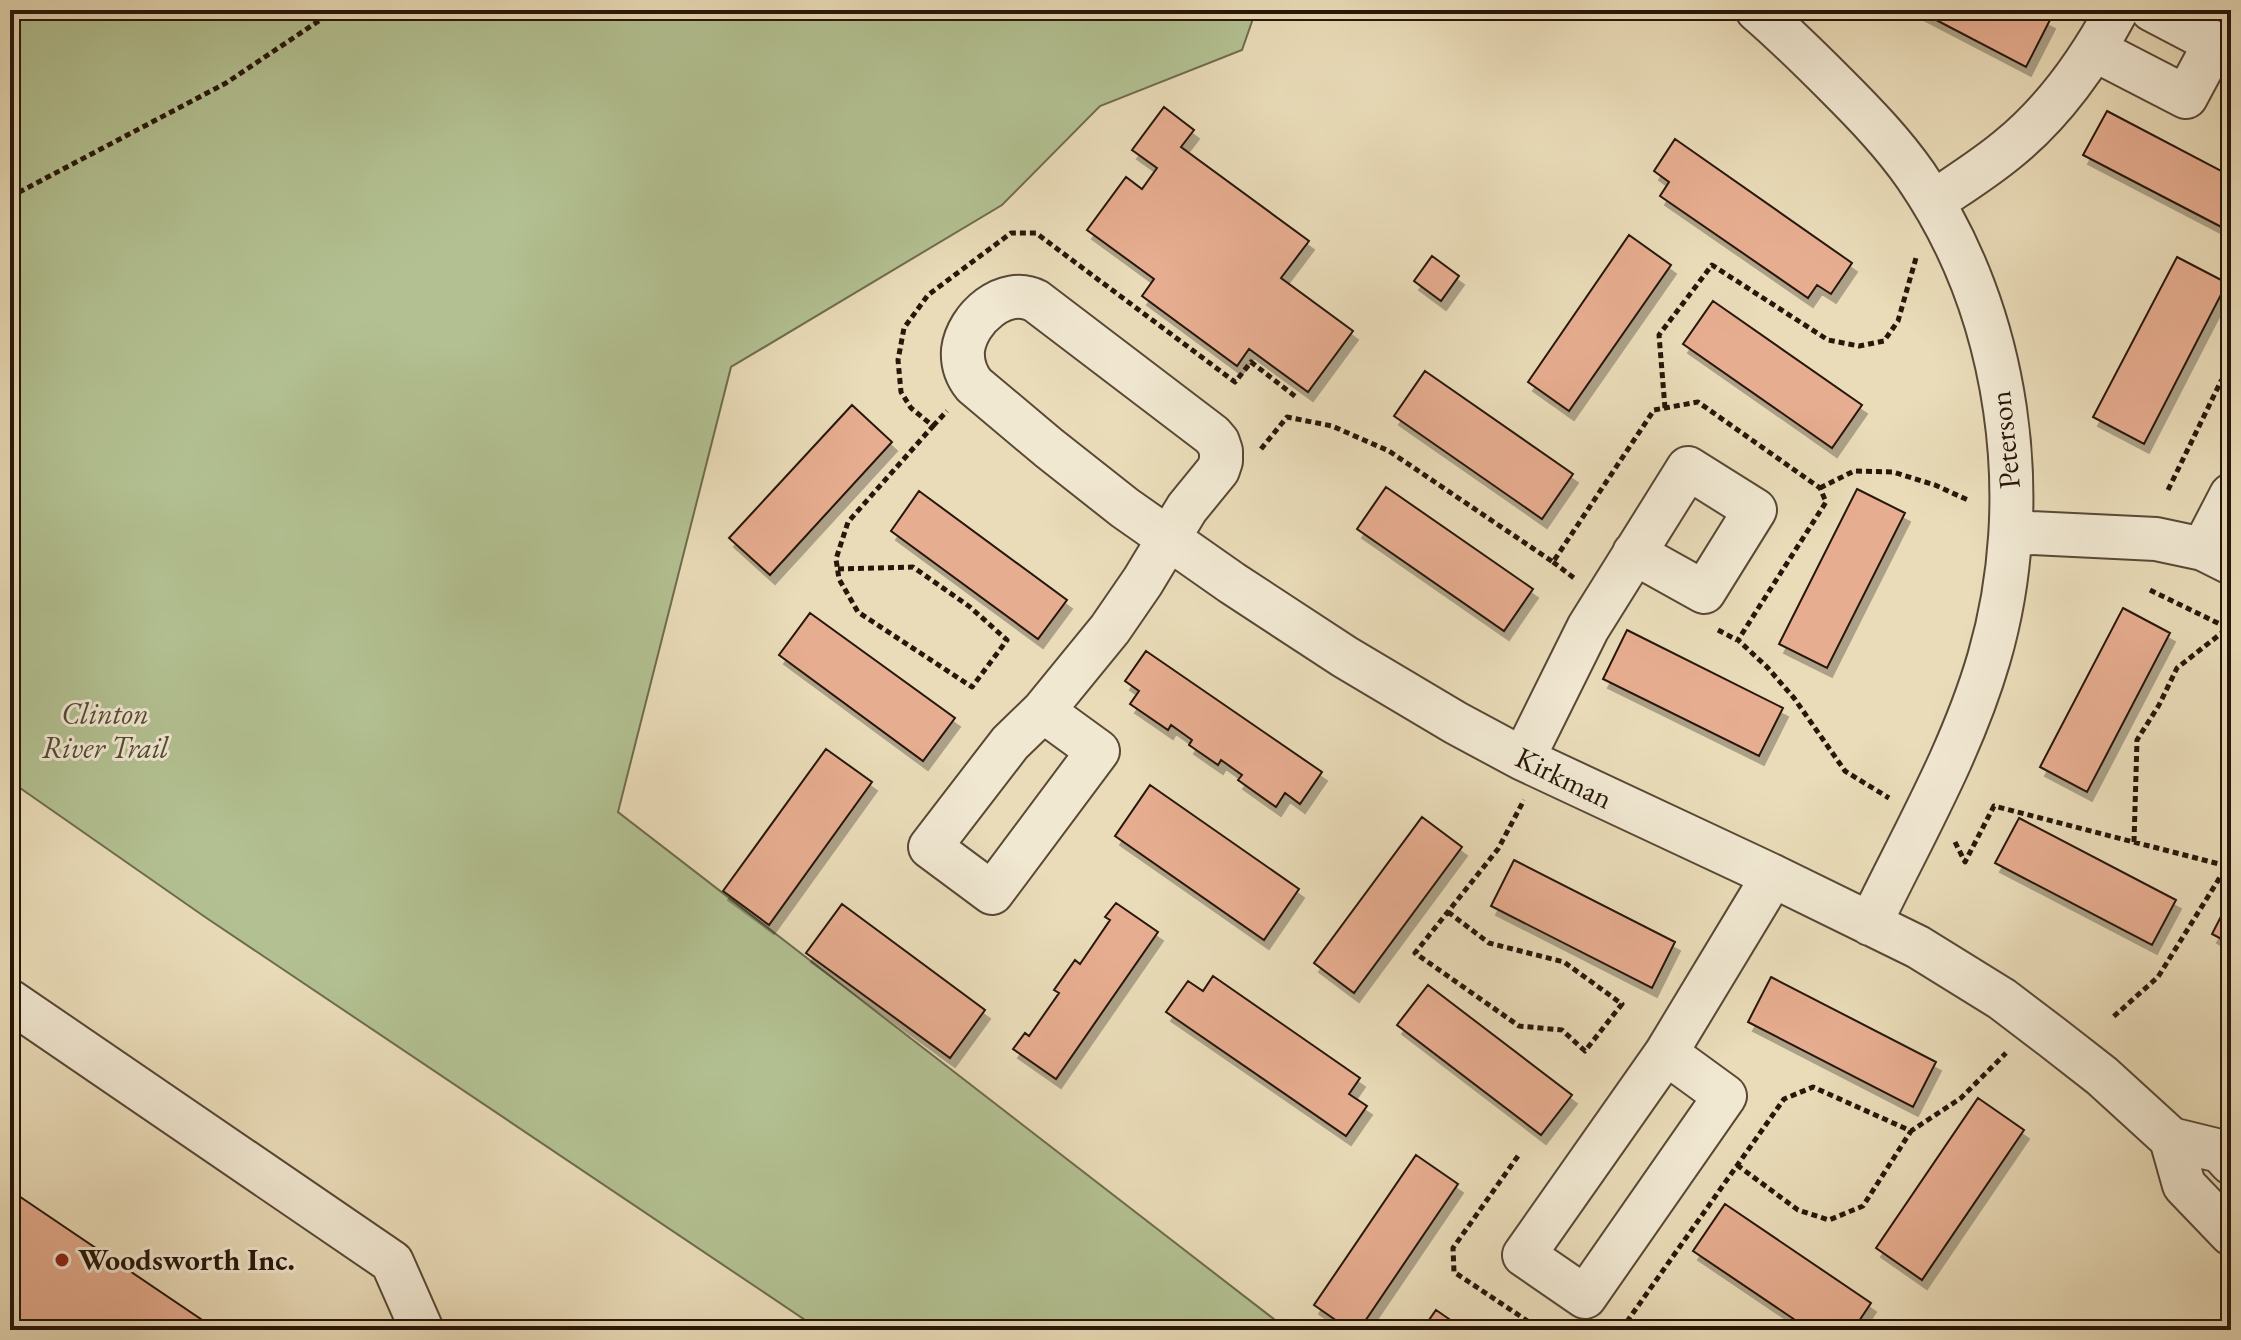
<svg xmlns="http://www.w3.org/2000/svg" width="2241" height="1340" font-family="'EB Garamond',serif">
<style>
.green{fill:#b3c192;stroke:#6d6c4e;stroke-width:2}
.building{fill:#e7ad90;stroke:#271609;stroke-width:2;filter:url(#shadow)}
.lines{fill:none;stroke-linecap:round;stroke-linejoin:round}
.minor-casing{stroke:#584835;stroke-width:46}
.path{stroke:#271609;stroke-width:5;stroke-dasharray:6 4;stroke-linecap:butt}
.minor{stroke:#f1e8d2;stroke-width:42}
.poi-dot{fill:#8f2418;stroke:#f1e8d2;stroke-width:3}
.labels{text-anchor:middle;stroke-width:6;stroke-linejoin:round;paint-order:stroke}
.street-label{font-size:30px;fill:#271609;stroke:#f1e8d2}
.park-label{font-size:30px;font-style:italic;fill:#514932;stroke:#f1e8d2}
.poi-label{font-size:30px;font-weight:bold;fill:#271609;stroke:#f1e8d2;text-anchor:start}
</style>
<defs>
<filter id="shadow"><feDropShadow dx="5" dy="9" stdDeviation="0" flood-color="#0004"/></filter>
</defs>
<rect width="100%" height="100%" fill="#eadcb9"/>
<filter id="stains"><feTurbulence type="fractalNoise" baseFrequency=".0025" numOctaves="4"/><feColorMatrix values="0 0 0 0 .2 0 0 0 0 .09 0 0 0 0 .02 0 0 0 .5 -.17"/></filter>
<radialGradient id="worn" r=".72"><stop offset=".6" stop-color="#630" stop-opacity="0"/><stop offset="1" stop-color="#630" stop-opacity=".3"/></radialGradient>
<!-- green -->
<path class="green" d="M10,10H1256L1242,50L1100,106L1002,205L731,367L618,812L1288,1330H820L205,917L10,781Z"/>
<!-- building -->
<path class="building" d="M1917,10H2031L2050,20L2026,67Z
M1164,107L1194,130L1181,147L1309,241L1281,278L1353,331L1308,392L1249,349L1237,366L1142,296L1154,279L1087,230L1126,177L1142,189L1157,168L1132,150Z
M2107,111L2231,176V232L2083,155Z
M1675,139L1852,263L1831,294L1817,285L1808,298L1660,196L1669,182L1654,171Z
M1629,235L1671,265L1569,411L1528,382Z
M1432,256L1459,276L1441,301L1414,281Z
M2177,257L2227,283L2144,444L2093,417Z
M1713,301L1862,405L1832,448L1683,344Z
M1425,371L1573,474L1542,519L1394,416Z
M852,405L892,442L770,575L729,538Z
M1386,487L1533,589L1504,631L1357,529Z
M1857,489L1905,513L1827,668L1779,644Z
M919,491L1067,600L1038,639L891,531Z
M2123,608L2170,633L2087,792L2040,767Z
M810,613L955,718L923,761L779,655Z
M1627,630L1783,708L1759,756L1603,679Z
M1146,651L1322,772L1300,804L1285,793L1276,807L1238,780L1242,775L1221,760L1218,765L1189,745L1192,740L1171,725L1168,730L1130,704L1139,691L1125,681Z
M826,749L872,782L769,925L723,891Z
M1150,785L1299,889L1264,940L1115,836Z
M1422,817L1462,847L1354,993L1314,963Z
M2019,818L2176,900L2152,945L1995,863Z
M1514,860L1675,942L1652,988L1491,906Z
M2231,897V944L2212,934Z
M1116,903L1158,932L1056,1079L1013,1049L1025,1033L1029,1036L1059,993L1054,990L1075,960L1080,964L1110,920L1105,917Z
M842,904L985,1010L950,1058L806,953Z
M1213,976L1360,1078L1349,1094L1367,1106L1346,1136L1166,1012L1188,981L1203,991Z
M1771,977L1936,1062L1913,1107L1748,1022Z
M1428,985L1572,1095L1541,1135L1397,1025Z
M1978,1098L2024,1130L1922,1280L1876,1248Z
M1416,1155L1458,1184L1359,1330H1350L1314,1305Z
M10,1190L217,1330H10Z
M1725,1204L1871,1303L1853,1330H1810L1693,1251Z
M1436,1310L1465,1330H1422Z"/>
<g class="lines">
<!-- minor casing -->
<g class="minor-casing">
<path id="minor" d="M1757,10C1785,34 1810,59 1836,85C1865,114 1893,143 1916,176C2010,313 2035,500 1989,658C1962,751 1912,837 1870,924
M2095,50L2186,97L2215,43L2152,10
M1933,202C1958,185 1984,169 2008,149C2055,111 2089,62 2117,10
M2011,532L2156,539L2203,549L2231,563
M2203,549L2231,495
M1043,711L1098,751L992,893L930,847L1010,743L1043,711L1110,629L1143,581L1187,508L1218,470L1221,461V451L1218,442L1212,435L1036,301C1005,285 967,318 963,350C962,363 966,375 974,385L1049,448L1125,508L1232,583L1345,657L1456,723L1523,759L1773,876L1918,947L2002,999L2052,1037L2102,1076L2171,1139L2220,1151L2231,1163
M1523,759L1588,628L1688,468L1755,510L1704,592L1634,553
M10,1001L392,1262L422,1330
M1666,1053L1725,1096L1585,1297L1524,1255L1666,1053L1773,876
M2171,1139L2184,1185L2231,1234"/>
</g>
<!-- path -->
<path class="path" d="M10,197L226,83L335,10
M1665,408L1659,335L1712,265L1828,340L1859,346L1884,341L1898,321L1916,258
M933,426L947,411
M1261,449L1287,417L1332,426L1389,451L1553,562L1654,410L1698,402L1820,488L1826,502L1738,640L1767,667L1794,698L1845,771L1889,798
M1820,488L1854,471L1893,472L1935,485L1970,501
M2168,490L2221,381L2231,373
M1553,562L1574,578
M838,569L913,567L970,607L1007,640L972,687L858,612L839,579L836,559L848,522L933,426L911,408L901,392L898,360L904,328L928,295L1011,233H1036L1235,382L1251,362L1296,397
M2150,590L2228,628
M1718,630L1737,640
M1955,842L1965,862L1994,806L2227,866L2158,977L2112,1018
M2134,842L2137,740L2159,705L2177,668L2228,628
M1448,912L1489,943L1564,962L1622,1004L1585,1051L1562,1030L1519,1026L1415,953L1498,849L1524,800
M1518,1156L1453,1248L1454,1272L1541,1330
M1737,1165L1798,1210L1829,1220L1863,1206L1911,1131
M1621,1330L1784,1099L1813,1087L1911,1131L1961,1098L2006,1053"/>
<!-- minor -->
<use href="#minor" class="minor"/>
</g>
<!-- markers -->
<circle class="poi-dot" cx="62" cy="1260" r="8"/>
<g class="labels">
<!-- street labels -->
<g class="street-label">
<text transform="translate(2005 440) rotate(-96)" y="10">Peterson</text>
<text transform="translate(1564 778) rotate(26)" y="10">Kirkman</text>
</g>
<!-- park labels -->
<g class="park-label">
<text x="105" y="724">Clinton<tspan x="105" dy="34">River Trail</tspan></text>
</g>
<!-- poi labels -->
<g class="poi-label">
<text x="78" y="1270">Woodsworth Inc.</text>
</g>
</g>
<!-- margin -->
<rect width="2241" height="1340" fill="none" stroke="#eadcb9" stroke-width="40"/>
<rect x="12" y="12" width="2217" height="1316" fill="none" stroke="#271609" stroke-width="4"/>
<rect x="20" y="20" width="2201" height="1300" fill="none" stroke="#271609" stroke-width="2"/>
<rect width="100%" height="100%" filter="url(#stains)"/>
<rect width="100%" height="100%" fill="url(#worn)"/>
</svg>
